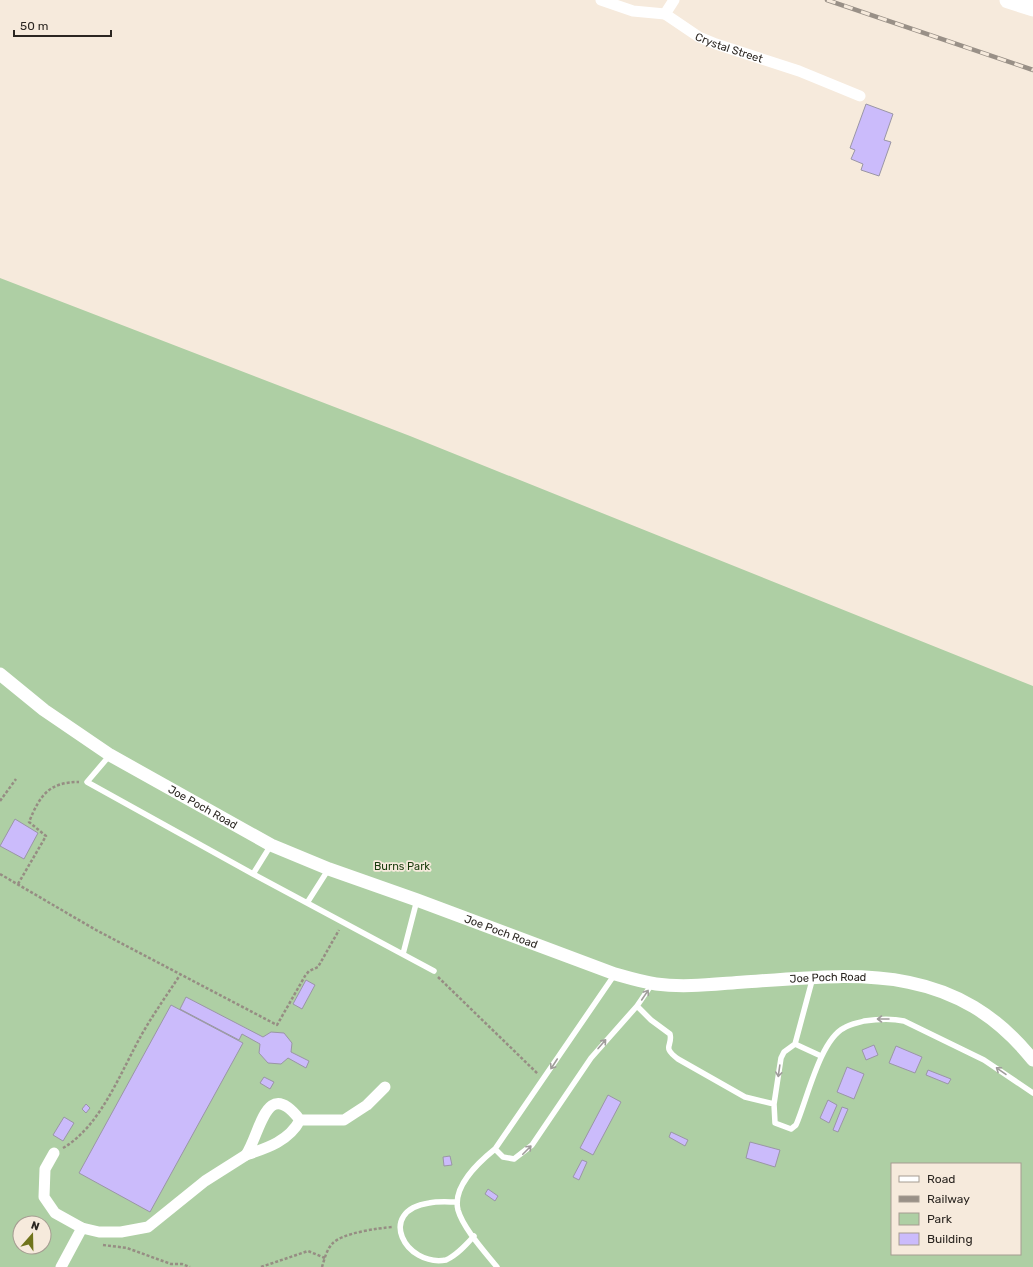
<svg xmlns="http://www.w3.org/2000/svg" width="1033" height="1267" font-family="Rubik,sans-serif">
<style>
.green{fill:#aecfa4;fill-rule:evenodd}
.building{fill:#cbbbfb;stroke:#9a96a5}
.lines{fill:none;stroke-linecap:round;stroke-linejoin:round}
.path{stroke:#968d83;stroke-width:2.5;stroke-dasharray:3 2;stroke-linecap:butt}
.service{stroke:#fff;stroke-width:5.5}
.minor{stroke:#fff;stroke-width:11}
.tertiary{stroke:#fff;stroke-width:13}
.primary{stroke:#fff;stroke-width:17}
.rail-casing{stroke:#999087;stroke-width:4.5}
.rail{stroke:#f6eadc;stroke-width:3;stroke-dasharray:9;stroke-linecap:butt}
.oneway{stroke:#a09d9b}
.labels{text-anchor:middle;stroke-width:3.5;stroke-linejoin:round;paint-order:stroke}
.street-label{font-size:11px;fill:#2b2621;stroke:#f6eadc}
.park-label{font-size:11px;fill:#193c0d;stroke:#f6eadc}
</style>
<rect width="100%" height="100%" fill="#f6eadc"/>
<!-- green -->
<path class="green" d="M0,278L410,436L1033,686V1267H0ZM892,1164H1020V1254H892ZM20,1223H44V1247H20Z"/>
<!-- building -->
<path class="building" d="M866,104L893,114L884,140L891,142L879,176L861,170L863,164L851,159L855,150L850,148Z
M15,819L38,833L24,859L0,846Z
M306,980L315,985L302,1009L293,1004Z
M186,997L263,1037L271,1032L284,1033L292,1043L291,1052L309,1061L306,1068L288,1058L281,1064L268,1063L259,1053L260,1044L242,1034L239,1040L180,1009Z
M171,1005L243,1043L150,1212L79,1173Z
M874,1045L878,1055L866,1060L862,1050Z
M896,1046L922,1057L915,1073L889,1063Z
M847,1067L864,1074L854,1099L837,1092Z
M928,1070L951,1079L948,1084L926,1075Z
M264,1077L274,1082L270,1089L260,1083Z
M608,1095L621,1102L593,1155L580,1148Z
M828,1100L837,1105L829,1123L820,1118Z
M86,1104L90,1108L86,1113L82,1109Z
M842,1107L848,1109L838,1132L833,1130Z
M64,1117L74,1123L63,1141L53,1135Z
M671,1132L688,1140L685,1146L669,1137Z
M750,1142L780,1150L775,1167L746,1158Z
M450,1156L452,1165L444,1166L443,1157Z
M582,1160L587,1162L579,1180L573,1177Z
M488,1189L498,1196L495,1201L485,1194Z"/>
<g class="lines">
<!-- path -->
<path class="path" d="M0,801L16,779
M0,874L96,930L277,1025L305,976L309,971L318,967L339,930
M18,884L46,836L29,822C40,795 49,782 79,782
M438,977L538,1074
M63,1148C101,1126 121,1071 142,1034C154,1013 167,995 180,975
M103,1245L127,1248L171,1264H182L190,1267
M261,1267L308,1251L325,1258
M322,1267C324,1260 327,1249 332,1244C341,1233 379,1228 393,1227"/>
<!-- service -->
<path class="service" d="M110,755L87,782L253,874L434,971
M253,874L271,845
M307,903L328,870
M403,954L417,900
M813,977L795,1044L821,1056
M637,1006L651,1020L670,1034C673,1047 661,1046 678,1059L745,1097L774,1104
M795,1044L784,1052L781,1058L774,1104L775,1123L791,1129L796,1125C807,1100 820,1040 844,1028C850,1024 858,1023 864,1021C877,1019 891,1018 904,1021L984,1060L1033,1093
M495,1149L503,1157L514,1159L532,1145L591,1058L637,1006L652,984
M457,1202C448,1202 438,1201 429,1203C376,1211 405,1267 446,1260C457,1255 466,1245 474,1236
M497,1267C485,1252 463,1228 458,1210C452,1186 479,1162 495,1149L615,974"/>
<!-- minor -->
<g class="minor">
<path id="s1" d="M601,0L633,11L665,14L699,37L716,44L799,71L860,96"/>
<path d="M665,14L674,0"/>
<path d="M300,1120C289,1141 267,1148 246,1155C261,1132 266,1076 300,1120H344L367,1105L385,1087"/>
<path d="M54,1153L45,1169L44,1197L55,1213L82,1228L99,1232H121L148,1227L205,1181L246,1155"/>
<path d="M61,1267L82,1228"/>
</g>
<!-- tertiary -->
<path class="tertiary" id="s2" d="M0,674L44,710L110,755L271,845L329,869L417,900L615,974C629,978 642,982 656,984C685,988 715,984 744,982C857,974 954,961 1033,1060"/>
<!-- primary -->
<path class="primary" d="M1008,0L1033,8"/>
<!-- rail casing -->
<g class="rail-casing">
<path id="rail" d="M827,0L1033,70"/>
</g>
<!-- rail -->
<use href="#rail" class="rail"/>
</g>
<!-- one-way arrows -->
<defs><path id="oneway-shaft" d="M-6 0H5M1.5-3L5.5 0L1.5 3" fill="none" stroke-width="1.6" stroke-linecap="round" stroke-linejoin="round"/></defs>
<g class="oneway">
<use href="#oneway-shaft" transform="translate(645 995) rotate(-56)"/>
<use href="#oneway-shaft" transform="translate(883 1019) rotate(180)"/>
<use href="#oneway-shaft" transform="translate(602 1044) rotate(-49)"/>
<use href="#oneway-shaft" transform="translate(554 1064) rotate(123)"/>
<use href="#oneway-shaft" transform="translate(779 1071) rotate(98)"/>
<use href="#oneway-shaft" transform="translate(1001 1071) rotate(-145)"/>
<use href="#oneway-shaft" transform="translate(527 1150) rotate(-45)"/>
</g>
<g class="labels">
<!-- street labels -->
<g class="street-label">
<text dy="4" stroke="none"><textPath href="#s1" startOffset="139">Crystal Street</textPath></text>
<text dy="4" stroke="none"><textPath href="#s2" startOffset="243">Joe Poch Road</textPath></text>
<text dy="4" stroke="none"><textPath href="#s2" startOffset="567">Joe Poch Road</textPath></text>
<text dy="4" stroke="none"><textPath href="#s2" startOffset="903">Joe Poch Road</textPath></text>
</g>
<!-- park labels -->
<g class="park-label">
<text x="402" y="870">Burns Park</text>
</g>
</g>
<!-- legend -->
<rect x="891" y="1163" width="130" height="92" fill="#f6eadc" stroke="#a59c91"/>
<rect x="899" y="1176" width="20" height="6" fill="#ffffff" stroke="#a59c91"/>
<text x="927" y="1183" font-size="12" fill="#2b2621">Road</text>
<rect x="899" y="1196" width="20" height="6" fill="#999087" stroke="#a59c91"/>
<text x="927" y="1203" font-size="12" fill="#2b2621">Railway</text>
<rect x="899" y="1213" width="20" height="12" fill="#aecfa4" stroke="#a59c91"/>
<text x="927" y="1223" font-size="12" fill="#2b2621">Park</text>
<rect x="899" y="1233" width="20" height="12" fill="#cbbbfb" stroke="#a59c91"/>
<text x="927" y="1243" font-size="12" fill="#2b2621">Building</text>
<!-- north arrow -->
<g transform="translate(32 1235) rotate(20)"><circle r="19" fill="#f6eadc" stroke="#a59c91"/>
<path d="M0-3L7 15L0 10L-7 15Z" fill="#70741b"/>
<text y="-6" font-size="11" font-weight="bold" text-anchor="middle" fill="#2b2621">N</text>
</g>
<!-- scale -->
<path d="M14 30v6h97v-6" fill="none" stroke="#2b2621" stroke-width="2"/>
<text x="20" y="30" font-size="12" fill="#2b2621" stroke="#f6eadc" stroke-width="3" paint-order="stroke">50 m</text>
</svg>
